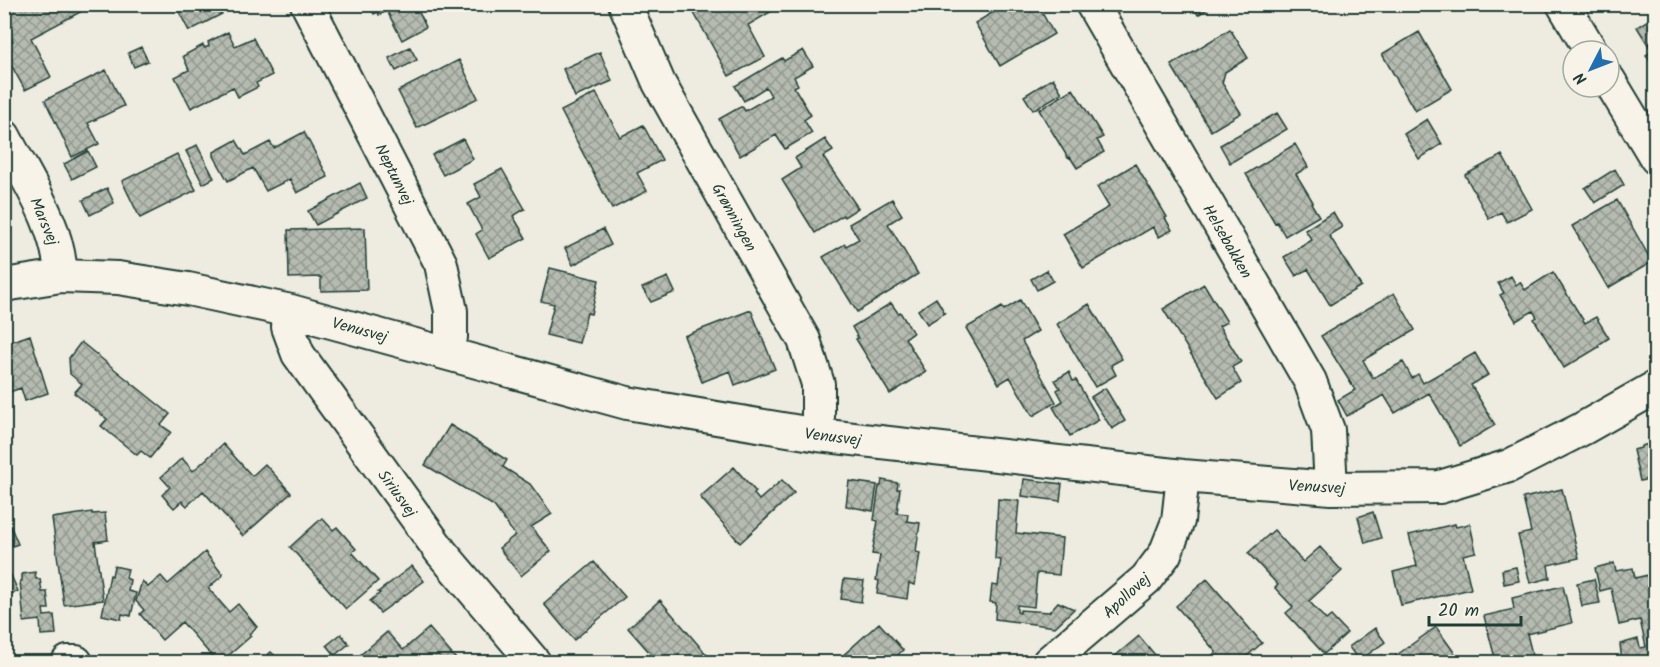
<svg xmlns="http://www.w3.org/2000/svg" width="1660" height="667" font-family="Kalam,sans-serif">
<style>
.building{fill:url(#building-cross-hatch);stroke:#1f3d34;stroke-width:1.5}
.lines{fill:none;stroke-linecap:round;stroke-linejoin:round}
.minor-casing{stroke:#1f3d34;stroke-width:36}
.minor{stroke:#f7f3e8;stroke-width:32}
.labels{text-anchor:middle;stroke-width:4.5;stroke-linejoin:round;paint-order:stroke}
.street-label{font-size:16px;fill:#1f3d34;stroke:#f7f3e8}
</style>
<defs>
<pattern id="building-cross-hatch" width="8" height="8" patternUnits="userSpaceOnUse" patternTransform="scale(1.5)"><rect width="8" height="8" fill="#b5bbb0"/><path d="M0 0l8 8M0 8l8-8" fill="none" stroke="#939990"/></pattern>
</defs>
<rect width="100%" height="100%" fill="#eeece1"/>
<filter id="ink" filterUnits="userSpaceOnUse"><feTurbulence type="fractalNoise" baseFrequency=".0167" numOctaves="2"/><feDisplacementMap in="SourceGraphic" scale="12" xChannelSelector="R" yChannelSelector="G"/><feConvolveMatrix kernelMatrix="1 2 1 2 8 2 1 2 1" color-interpolation-filters="sRGB"/></filter>
<g filter="url(#ink)">
<!-- building -->
<path class="building" d="M9,4H83L86,9L31,38L51,77L25,90L4,52V46L13,41L4,24V7Z
M175,4H217L222,14L189,31Z
M374,4H429L418,10L426,27L402,40L387,11L379,15L378,12L374,14L371,8L375,6Z
M709,4H784L748,25L765,57L729,76L694,13Z
M1007,4H1037L1054,34L1000,66L975,23Z
M1192,4H1215L1198,15Z
M1656,15V70L1646,55L1652,51L1637,27Z
M1230,29L1248,58L1225,72L1222,83L1241,113L1211,131L1171,65Z
M228,32L235,46L253,38L272,75L256,83L258,87L238,97L233,87L191,108L175,77L189,70L183,56L203,45L205,48L209,46L208,42Z
M1419,32L1452,89L1415,111L1382,54Z
M141,47L148,61L134,67L128,53Z
M410,47L417,60L396,71L389,58Z
M803,50L813,66L794,77L798,85L794,87L811,115L804,120L812,133L785,149L776,135L740,156L719,119L742,106L745,111L771,96L766,87L744,101L735,86L782,58L784,61Z
M600,52L612,81L575,97L563,69Z
M459,60L478,98L417,128L398,91Z
M106,70L124,106L88,123L99,144L72,157L45,100Z
M1053,78L1062,93L1033,110L1024,96Z
M1073,89L1103,137L1097,140L1104,152L1077,168L1070,157L1068,158L1039,110Z
M596,93L620,137L643,125L662,160L637,173L647,191L612,209L561,111Z
M1277,113L1287,129L1230,163L1220,145Z
M1427,119L1442,144L1419,159L1404,134Z
M304,132L328,177L297,193L290,179L266,191L253,168L228,181L214,156V152L236,140L245,155L270,142L274,148Z
M463,139L473,159L443,175L432,155Z
M825,139L833,151L823,157L858,208L844,217L843,215L815,233L782,180L801,168L795,158Z
M1295,144L1308,167L1296,174L1313,202L1311,203L1319,216L1285,236L1277,222L1275,223L1246,174Z
M197,145L214,178L203,184L186,151Z
M88,151L96,167L72,179L64,164Z
M177,154L196,190L140,218L122,181Z
M1502,155L1532,209L1507,222L1501,212L1489,219L1465,175Z
M1135,164L1167,217L1165,218L1172,230L1159,237L1153,227L1083,268L1063,234L1109,207L1097,187Z
M502,169L525,209L513,216L526,238L489,258L476,234L482,230L468,204L481,197L474,184Z
M1615,169L1624,185L1595,203L1585,188Z
M360,183L367,198L316,225L308,211Z
M107,188L114,203L90,215L83,200Z
M892,199L902,215L888,224L918,274L857,312L823,257L845,244L846,246L859,239L849,224Z
M1617,200L1652,262L1608,288L1572,226Z
M1333,212L1342,227L1329,235L1361,286L1330,305L1308,269L1296,276L1284,257L1312,240L1305,230Z
M365,228L367,290L321,291V277L289,278L288,230Z
M603,229L611,245L573,265L565,248Z
M550,268L599,280L591,314L587,313L579,343L546,335L554,304L541,301Z
M1047,270L1053,281L1037,290L1031,279Z
M1553,272L1585,323L1596,317L1609,338L1598,345L1599,347L1564,368L1534,319L1537,317L1533,311L1516,321L1500,295L1504,293L1498,283L1511,276L1516,285L1520,282L1525,290Z
M668,277L675,292L651,302L642,288Z
M1204,284L1227,322L1219,326L1241,362L1232,367L1241,383L1218,398L1163,309Z
M1394,293L1415,330L1363,360L1373,378L1403,362L1412,378L1418,374L1423,383L1475,353L1488,375L1471,385L1495,425L1460,446L1429,393L1395,413L1384,395L1347,416L1338,400L1355,390L1321,336Z
M936,298L945,313L927,324L918,310Z
M1020,300L1038,331L1022,341L1056,402L1033,416L1010,377L999,384L966,328L1002,307L1004,310Z
M891,303L898,313L900,312L913,333L905,338L926,372L890,394L856,339L858,338L852,327Z
M1089,304L1122,359L1111,365L1116,375L1095,387L1057,324Z
M751,310L775,369L735,385L730,371L702,382L684,336Z
M30,335L48,393L25,401L21,388L4,394V344Z
M81,342L170,414L161,425L171,432L150,458L141,451L137,455L101,426L107,419L74,393L82,384L70,374L69,358Z
M1069,372L1073,381L1076,380L1099,420L1070,436L1053,407L1063,401L1057,390L1060,388L1055,380Z
M1105,388L1125,421L1112,429L1091,397Z
M450,425L507,460L503,467L530,484L552,514L531,527L551,551L521,576L499,548L515,535L494,506L425,465Z
M1656,442V480L1649,482L1648,479L1640,481L1633,450L1641,448V446Z
M223,444L252,476L265,464L291,493L243,536L203,491L187,506L182,501L174,508L162,495L170,487L161,477L182,458L193,471Z
M734,467L756,492L754,494L759,500L782,480L794,493L740,543L700,497Z
M1024,479L1062,484L1060,501L1022,496Z
M882,480L898,483L897,489H900L897,513L908,514L907,521L920,523L916,552L920,553L915,585L909,583L907,599L877,594L879,581L876,580L880,555L872,554L878,521L874,520L879,486H881Z
M849,481L877,485L873,511L846,506Z
M1562,489L1579,558L1548,565L1550,578L1530,583L1518,535L1531,532L1523,498Z
M998,499L1019,501L1016,533L1062,538L1059,575L1037,573L1034,607L1017,605V612L1020,613V610L1049,612L1058,602L1074,609L1055,627L995,619L996,603L990,602L992,585L998,586L1001,560L995,559Z
M4,511L18,544L4,549Z
M92,512V514L105,513L108,540L95,542L103,600L64,605L52,518Z
M1373,512L1381,538L1365,543L1358,517Z
M322,518L333,530L337,527L356,549L352,552L378,581L346,609L290,547Z
M1455,524L1456,527L1470,524L1476,552L1463,555L1471,589L1401,605L1393,572L1417,566L1409,535Z
M1274,530L1303,562L1320,547L1342,571L1309,601L1326,620L1331,616L1347,633L1324,654L1286,613L1293,607L1275,588L1278,585L1248,553Z
M205,552L223,575L208,588L229,612L238,604L257,627L249,634L251,636L221,662H217L182,622L162,640L140,614L144,610L136,601L142,581L148,587L161,576L168,584Z
M4,560L18,591L4,597Z
M594,562L625,597L574,640L544,604Z
M1614,563L1616,571L1633,568L1635,578L1656,573V650L1653,651L1656,662H1622L1620,644L1638,639L1640,648L1646,647L1640,620L1619,625L1611,588L1600,591L1595,568Z
M114,566L128,569L126,578L130,580L128,591L136,593L131,616L122,614L121,619L102,615L110,575L112,576Z
M412,566L424,581L380,613L370,601L380,593L378,592Z
M1516,567L1519,581L1504,584L1502,570Z
M35,572L36,579H40L42,592H47L49,609H43L44,616L54,615L56,634L41,635L40,620L24,622L20,581H22V574Z
M844,579L864,581L861,602L841,599Z
M1207,579L1262,643L1240,662H1204L1216,652L1176,606Z
M1594,579L1600,603L1582,606L1577,583Z
M1563,586L1572,623L1527,634L1534,662H1496L1484,616L1514,609L1512,598Z
M660,600L712,661L710,662H658L628,628Z
M879,623L903,650L890,662H844L840,658Z
M1436,627L1461,662H1372L1382,655L1387,662Z
M429,628L456,659L454,662H352L387,632L403,650Z
M1375,628L1385,642L1359,661L1349,647Z
M341,634L349,644L335,655L327,645Z
M1139,636L1161,662H1108Z
M271,652L282,662H259Z"/>
<g class="lines">
<!-- minor casing -->
<g class="minor-casing">
<path id="minor" d="M307,4L441,264L451,311V337L448,353
M625,4L659,83L804,340L818,384V435
M1092,4L1310,381L1328,430L1331,488
M1563,4L1591,51
M1609,80L1656,158
M4,136C27,180 59,225 61,276
M4,285L61,276L118,278L188,289L291,311L627,403L818,435L1183,476L1331,488L1440,487L1509,466L1582,429L1656,387
M291,311L288,327L298,354L441,552L534,662
M68,662H76
M1049,662L1146,579L1165,554L1178,521L1183,476"/>
</g>
<!-- minor -->
<use href="#minor" class="minor"/>
</g>
</g>
<g class="labels">
<!-- street labels -->
<g class="street-label">
<text transform="translate(395 174) rotate(63)" y="6">Neptunvej</text>
<text transform="translate(735 217) rotate(61)" y="6">Grønningen</text>
<text transform="translate(45 221) rotate(67)" y="6">Marsvej</text>
<text transform="translate(1228 241) rotate(60)" y="6">Helsebakken</text>
<text transform="translate(360 329) rotate(15)" y="6">Venusvej</text>
<text transform="translate(833 436) rotate(7)" y="6">Venusvej</text>
<text transform="translate(1317 486) rotate(3)" y="6">Venusvej</text>
<text transform="translate(398 493) rotate(54)" y="6">Siriusvej</text>
<text transform="translate(1126 595) rotate(-43)" y="6">Apollovej</text>
</g>
</g>
<!-- margin -->
<rect width="1660" height="667" fill="none" stroke="#f7f3e8" stroke-width="24"/>
<rect x="12" y="12" width="1636" height="643" fill="none" stroke="#1f3d34" stroke-width="2" filter="url(#ink)"/>
<!-- north arrow -->
<g transform="translate(1591 69) rotate(228)"><circle r="28" fill="#f7f3e8" stroke="#a1aaa0" stroke-width="1.5"/>
<path d="M0-4.5L10 22L0 15L-10 22Z" fill="#1f6fb2"/>
<text y="-9" font-size="16" font-weight="bold" text-anchor="middle" fill="#1f3d34">N</text>
</g>
<!-- scale -->
<path d="M1429 616v9h92v-9" fill="none" stroke="#1f3d34" stroke-width="3"/>
<text x="1438" y="616" font-size="18" fill="#1f3d34" stroke="#f7f3e8" stroke-width="4.5" paint-order="stroke">20 m</text>
</svg>
